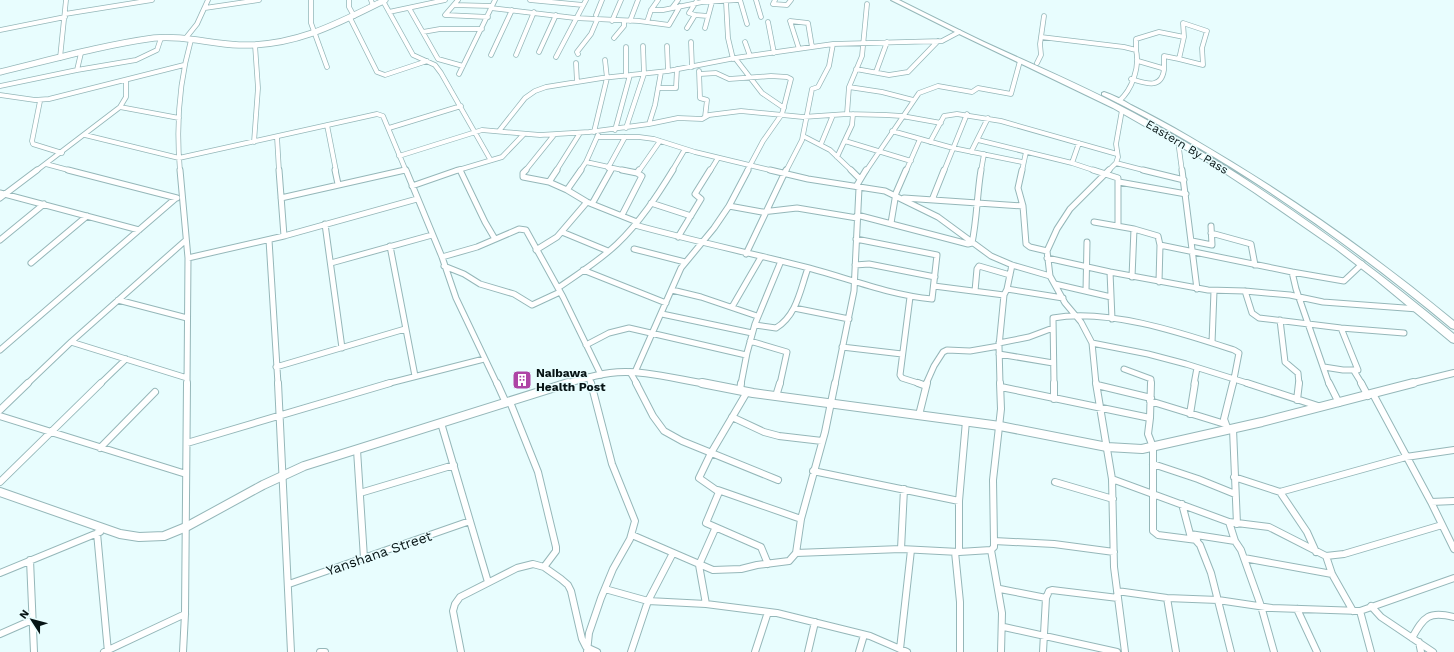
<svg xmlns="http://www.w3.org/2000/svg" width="1454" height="652" font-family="'Work Sans',sans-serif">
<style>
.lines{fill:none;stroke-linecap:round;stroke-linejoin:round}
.minor-far2-casing{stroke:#95b7b9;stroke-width:5.5}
.minor-far1-casing{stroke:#95b7b9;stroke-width:7}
.minor-casing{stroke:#95b7b9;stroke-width:8}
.tertiary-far2-casing{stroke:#95b7b9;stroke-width:7}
.tertiary-far1-casing{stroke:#95b7b9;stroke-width:8}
.tertiary-casing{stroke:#95b7b9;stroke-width:10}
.primary-casing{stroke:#95b7b9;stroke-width:2}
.minor-far2{stroke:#fff;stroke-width:4}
.minor-far1{stroke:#fff;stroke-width:5}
.minor{stroke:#fff;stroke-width:6}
.tertiary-far2{stroke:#fff;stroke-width:5.5}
.tertiary-far1{stroke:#fff;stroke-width:6}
.tertiary{stroke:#fff;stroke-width:8}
.primary{fill:#fff;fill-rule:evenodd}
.labels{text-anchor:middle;stroke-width:3;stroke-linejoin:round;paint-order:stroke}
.street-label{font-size:12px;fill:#071415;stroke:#e8fdfe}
.poi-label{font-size:12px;font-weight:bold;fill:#071415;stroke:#e8fdfe;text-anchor:start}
.near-street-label{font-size:14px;fill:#071415;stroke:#e8fdfe}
</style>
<rect width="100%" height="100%" fill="#e8fdfe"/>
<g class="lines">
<!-- minor-far2 casing -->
<g class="minor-far2-casing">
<path id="minor-far2" d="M311,0V23L327,67
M349,0V7L354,16
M371,0L373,6
M458,0L445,15L488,17
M530,0L583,5
M740,0L747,24
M756,0L761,17
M775,0L773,4L787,5L791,0
M383,1L413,55L435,65L441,73L490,159
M726,2L728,38L733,59
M454,5L492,6
M205,8L259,0
M409,8L438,59L463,66
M491,8L575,18L639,21L669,25L680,6
M672,8L678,0
M651,10H663L702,2L738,0
M389,12L445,0
M65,14L152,0
M596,15L602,0
M695,15L689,13L696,2
M350,18L377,72L385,75L427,61
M612,21L621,0
M630,21L638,0
M647,22L651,10L658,0
M768,22L774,53
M1183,23L1207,31L1202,48L1203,65L1179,59L1184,37Z
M687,28L695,15L708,16
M705,28L712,2
M0,30L65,17
M423,32L440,29H482
M1041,37L1124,47L1136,50C1140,67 1132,90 1119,101
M614,38L624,26V21
M185,39L197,24L208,0
M691,42L692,67
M745,42L750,56
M667,46L668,71
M626,47V76
M799,49L790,21L808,23L812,47
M1136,50V39L1159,32L1184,37
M539,52L556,15
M578,54L577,52L591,34L597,20
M491,55L512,10
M516,55L534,12
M556,57L586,0
M60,58L66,0
M735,58L762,93L784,108
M576,63L577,82
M1037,63L1041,55L1040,44L1044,16
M856,69L889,75L908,72L938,41
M77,70L81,53
M1164,70V56L1179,59
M699,71L700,98L707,100L705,117
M876,72L887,42
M459,74L495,0
M700,74L716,73L729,79L771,76L787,77L791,79L782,114L763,141L747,171
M1131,79C1145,83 1161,90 1164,70L1162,68L1138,61
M0,86L77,70L136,60L157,50L161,38
M849,87L882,92L913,100
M658,88H676L677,69
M0,95L35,100L49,99L184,65
M40,101L32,141L33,144L62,153
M120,107L179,118
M847,114L849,87L862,56L867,4
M649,124L655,105L661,72
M327,125L336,171
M389,128L461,106
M626,128L644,74L643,46
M615,130L630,75
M499,131L525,98L535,91L546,87L602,78L668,71L735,58L833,44L942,41L959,32
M892,131L953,148L1022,162
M594,132L607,78L605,60
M85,135L179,158L377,114L383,116L406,171
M803,136L830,150L852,171
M277,137L279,171
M597,137H639L654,139L695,152L774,171
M978,140L1072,163L1096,171
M845,141L911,161
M1178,141L1182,171
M254,142L258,88L255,45
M930,142L944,116L957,114L1001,121L1117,154
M821,144L833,115
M971,152L988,118
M399,156L482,130L540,135L589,132L649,124L678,118L702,119L709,115L741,111L803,117L847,114L886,115L902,116L941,123
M837,157L852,125L853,114
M586,162L627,171
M1072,163L1079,143
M1116,163L1147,171
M46,164L72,171
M608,168L625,137
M460,169L461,171
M36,171L120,107L126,97V81
M180,171C176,127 179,82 191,40
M401,171L405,170
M455,171L502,157L524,134
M525,171L554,135
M556,171L580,133
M580,171L586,162L598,135
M610,171L612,168
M639,171L660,141
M672,171L685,149
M710,171L718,158
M786,171L802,140L812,89L818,87L829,66L833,44
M866,171L919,93L938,86L972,92L978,88L1011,94L1020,61
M906,171L920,139
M944,171L967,114
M981,171L984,154
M1022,171L1026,152
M1108,171L1116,163L1118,157L1116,144L1122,110"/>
</g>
<!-- minor-far1 casing -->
<g class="minor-far1-casing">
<path id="minor-far1" d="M68,170L177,198
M180,170L188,258L187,384
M279,170L284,236
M335,170L338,184
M406,170L442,257L456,298L497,384
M460,170L485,222L495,239
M526,170L523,173V177L549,182L567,190L587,202L637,222
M622,170L637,173L639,170
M770,170L808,179L885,191L938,217L991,256L1012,265L1050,276
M851,170L860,179
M1022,170L1018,188L1023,206L1026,244L1030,247L1047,251
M1093,170L1118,178V226
M1143,170L1184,180
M1182,170L1197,289
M549,182L557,170
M1119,182L1186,194
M412,186L458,170
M567,190L581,170
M0,193L139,230
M0,198L37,170
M281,198L405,170
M904,198L1023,206
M932,200L944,170
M651,203L691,216
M592,204L611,170
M729,206L762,212L797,208L857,218
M622,215L642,176L637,173
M857,215L968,244L972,243C977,219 977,194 981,170
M1094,222L1134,229L1158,236L1160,245L1159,282
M891,223L896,193L906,170
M325,224L342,348
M635,225C693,241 751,253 809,268C850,279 890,295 932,299L937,255L856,239
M562,232L608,251
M1211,233L1251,244L1255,265
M678,237L701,199L695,194L710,170
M0,240L44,204
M269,240L278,384
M1192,241L1212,245L1211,226
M1160,245L1292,272L1296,289L1329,384
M390,246L415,376
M634,249L685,262
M536,250L557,237L587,202
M746,254L786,170
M442,257L477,247L519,229L526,230L563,297L601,375
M188,258L284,236L417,199
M1047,258L1110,272L1208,290L1245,291L1290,295L1323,302L1418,309
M31,263L87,216
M331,263L432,235
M855,265L869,264L935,277
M444,266L464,274L480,284L514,294L532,305L560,292
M583,270L666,303
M1110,272L1112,319
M1292,272L1344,281L1362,264
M1132,277L1134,229
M1055,284L1111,297
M934,286L1004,295
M558,288C578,274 599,261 617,244C640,222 657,196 673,170
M1007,289L1063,298
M672,290L701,297L757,316
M975,291L977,269L979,266L1010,275
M1086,291L1087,242
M1245,291L1252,313L1259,318L1341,328L1404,333
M910,297L900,375L902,378L921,384
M118,300L187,318
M732,307L761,257
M794,308L849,319
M662,314L752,333
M1280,320L1285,362L1298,373L1299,384
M755,325L776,328C797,315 800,290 808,268
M750,341L787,352L780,384
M71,342L187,378
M999,343L1029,337L1053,328
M1092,343L1148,354L1186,364L1250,384
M1212,343L1214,291
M586,345L609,333L629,328L746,355
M842,347L902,354
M0,350L176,198
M999,354L1053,363
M276,367L405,329
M1324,367L1343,370H1358L1341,328
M1124,369L1151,379V384
M1354,371L1362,384
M630,372L637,384
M635,372L681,268L714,228L729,206L748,170
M589,377L591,384
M27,384L71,342L186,240
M100,384L126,359
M386,384L484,359
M741,384L747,353L755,324L781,261
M835,384L854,291L859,188L857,185L866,170
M926,384L934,366L943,352L947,350L970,351L999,346
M1000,384L999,346L1004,295L1007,289L1012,265
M1054,384L1053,318C1108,308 1182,333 1234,350L1239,353L1233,384
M1096,384L1092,343L1081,322L1065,303L1050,276L1047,251L1057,229L1070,209L1109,170
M1194,384L1197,368"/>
</g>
<!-- minor casing -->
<g class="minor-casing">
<path id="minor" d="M278,383L291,652
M497,383L506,403
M636,383L653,416L664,431L682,441L778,480
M918,383L926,386
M1054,383V399
M1096,383L1112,479L1114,567L1125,652
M1247,383L1318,406
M1329,383L1339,403
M1361,383L1368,396
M1097,385L1151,398
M1001,387L1150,418L1151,383
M740,391L741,383
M747,392L711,453L699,478L719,492L706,523L761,547L768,564
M1373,394L1431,502
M776,396L780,383
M1297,400L1299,383
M1150,401L1225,424
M510,402L538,472L556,547V551L544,567
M0,410L28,383
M1190,414L1195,383
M919,415L927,383
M0,416L186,474
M732,417L764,432L779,436L822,441
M1150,418L1148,434L1153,447V531L1158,535L1197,540
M441,423L488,582
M1233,429L1237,524
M1228,430L1224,419L1233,383
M187,443L390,383
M100,448L155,392
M357,450L364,558
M1153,464L1198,479L1235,494
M813,471L959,501
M1234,477L1280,492L1406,457L1454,450
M1112,479L1229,522L1269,527L1326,556L1344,554L1442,525
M0,482L101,383
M1055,482L1113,499
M718,490L801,519
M1280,492L1307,532L1316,552
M360,493L454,465
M1454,501L1431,502L1454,549
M1182,504L1190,534L1200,545L1211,573L1231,652
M1229,522L1235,541L1241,550L1261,606L1274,652
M97,533L108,652
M1190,534L1235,541
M632,535L713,570L741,569L757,565L789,561L796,553L801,519L825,432L835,383
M994,541L993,480L1001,409L1000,383
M901,549L904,489
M991,550L1002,613L1001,652
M955,552L960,602V652
M959,552V501L966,421
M796,553L901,549L959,552L991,550L994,547V541L1054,544L1114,552
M1326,556L1332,574L1353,611
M1244,558L1332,574
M30,560L34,652
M0,573L100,532
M289,584L470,521
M605,589L648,601L706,604L777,613L870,636L907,652
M1000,589L1046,598
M1117,591L1167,598L1218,600L1272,608L1360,611L1454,578
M1167,598L1176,652
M706,604L699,565L715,529
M1371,606L1381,617L1433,652
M1297,609L1317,652
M1360,611L1371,652
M1004,627L1117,652
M0,634L32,620
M1412,638C1424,616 1429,611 1454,617
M1419,642L1421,652
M900,649L911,550
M104,652L185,614
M183,652L185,614L187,383
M320,652H325
M461,652L453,611L455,604L460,597L517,568L533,564L544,567L561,579L568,585L571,591L582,639L586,647L597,652
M587,652L589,633L601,598L613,569L630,539L635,521L612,464L591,383
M631,652L648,601L673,553
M755,652L768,612
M808,652L815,622
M859,652L864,635
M1043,652L1046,598L1049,591L1052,590L1118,598"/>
</g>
<!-- tertiary-far2 casing -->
<g class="tertiary-far2-casing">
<path id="tertiary-far2" d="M0,72C50,60 103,45 154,38C182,35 211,44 239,45C294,47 337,24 385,0"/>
</g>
<!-- tertiary-far1 casing -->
<g class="tertiary-far1-casing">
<path id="tertiary-far1" d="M565,384C580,380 594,375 610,373C642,369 675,379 707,384
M1409,384L1454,373"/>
</g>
<!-- tertiary casing -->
<g class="tertiary-casing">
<path id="tertiary" d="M702,383L753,393L1000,426L1107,447L1142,449L1262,422L1413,383
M0,492L120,534L139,537L164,536L186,527L263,485L304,466L568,383"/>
</g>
<!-- primary casing -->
<g class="primary-casing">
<path id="primary" d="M891,0H899C927,14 955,28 984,42C1034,65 1086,87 1134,113C1249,175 1354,251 1454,334V343L1451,342L1375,279L1336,249L1255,193L1214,166L1113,108L955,32Z
M1104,92C1113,95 1123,100 1131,105C1151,115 1171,126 1190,137C1283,191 1371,252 1454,321V329L1451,328C1344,239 1227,157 1102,95V93Z"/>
</g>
<!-- minor-far2 -->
<use href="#minor-far2" class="minor-far2"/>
<!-- minor-far1 -->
<use href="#minor-far1" class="minor-far1"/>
<!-- minor -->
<use href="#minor" class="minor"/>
<!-- tertiary-far2 -->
<use href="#tertiary-far2" class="tertiary-far2"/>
<!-- tertiary-far1 -->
<use href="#tertiary-far1" class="tertiary-far1"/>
<!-- tertiary -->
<use href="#tertiary" class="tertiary"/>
<!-- primary -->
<use href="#primary" class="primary"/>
</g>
<!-- icons -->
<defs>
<g id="building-square" transform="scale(1)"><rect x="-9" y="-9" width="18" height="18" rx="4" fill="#ae44a5" stroke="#e8fdfe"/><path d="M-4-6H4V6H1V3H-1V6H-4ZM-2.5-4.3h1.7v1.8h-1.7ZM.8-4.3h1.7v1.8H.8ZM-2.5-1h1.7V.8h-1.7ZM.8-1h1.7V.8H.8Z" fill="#fff"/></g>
</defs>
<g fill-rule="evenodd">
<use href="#building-square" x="522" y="380"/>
</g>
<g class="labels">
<!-- street labels -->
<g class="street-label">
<text transform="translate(1187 147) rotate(31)" y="4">Eastern By Pass</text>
</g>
<!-- poi labels -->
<g class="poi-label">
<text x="536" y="377">Naibawa<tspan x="536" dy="14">Health Post</tspan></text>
</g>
<!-- near-street labels -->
<g class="near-street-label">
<text transform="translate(379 553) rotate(-19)" y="5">Yanshana Street</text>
</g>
</g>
<!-- north arrow -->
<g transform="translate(32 620) rotate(306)" stroke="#e8fdfe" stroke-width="3" paint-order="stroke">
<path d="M0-3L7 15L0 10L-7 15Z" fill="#071415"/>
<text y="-6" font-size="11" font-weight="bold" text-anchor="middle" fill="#071415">N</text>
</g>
</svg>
